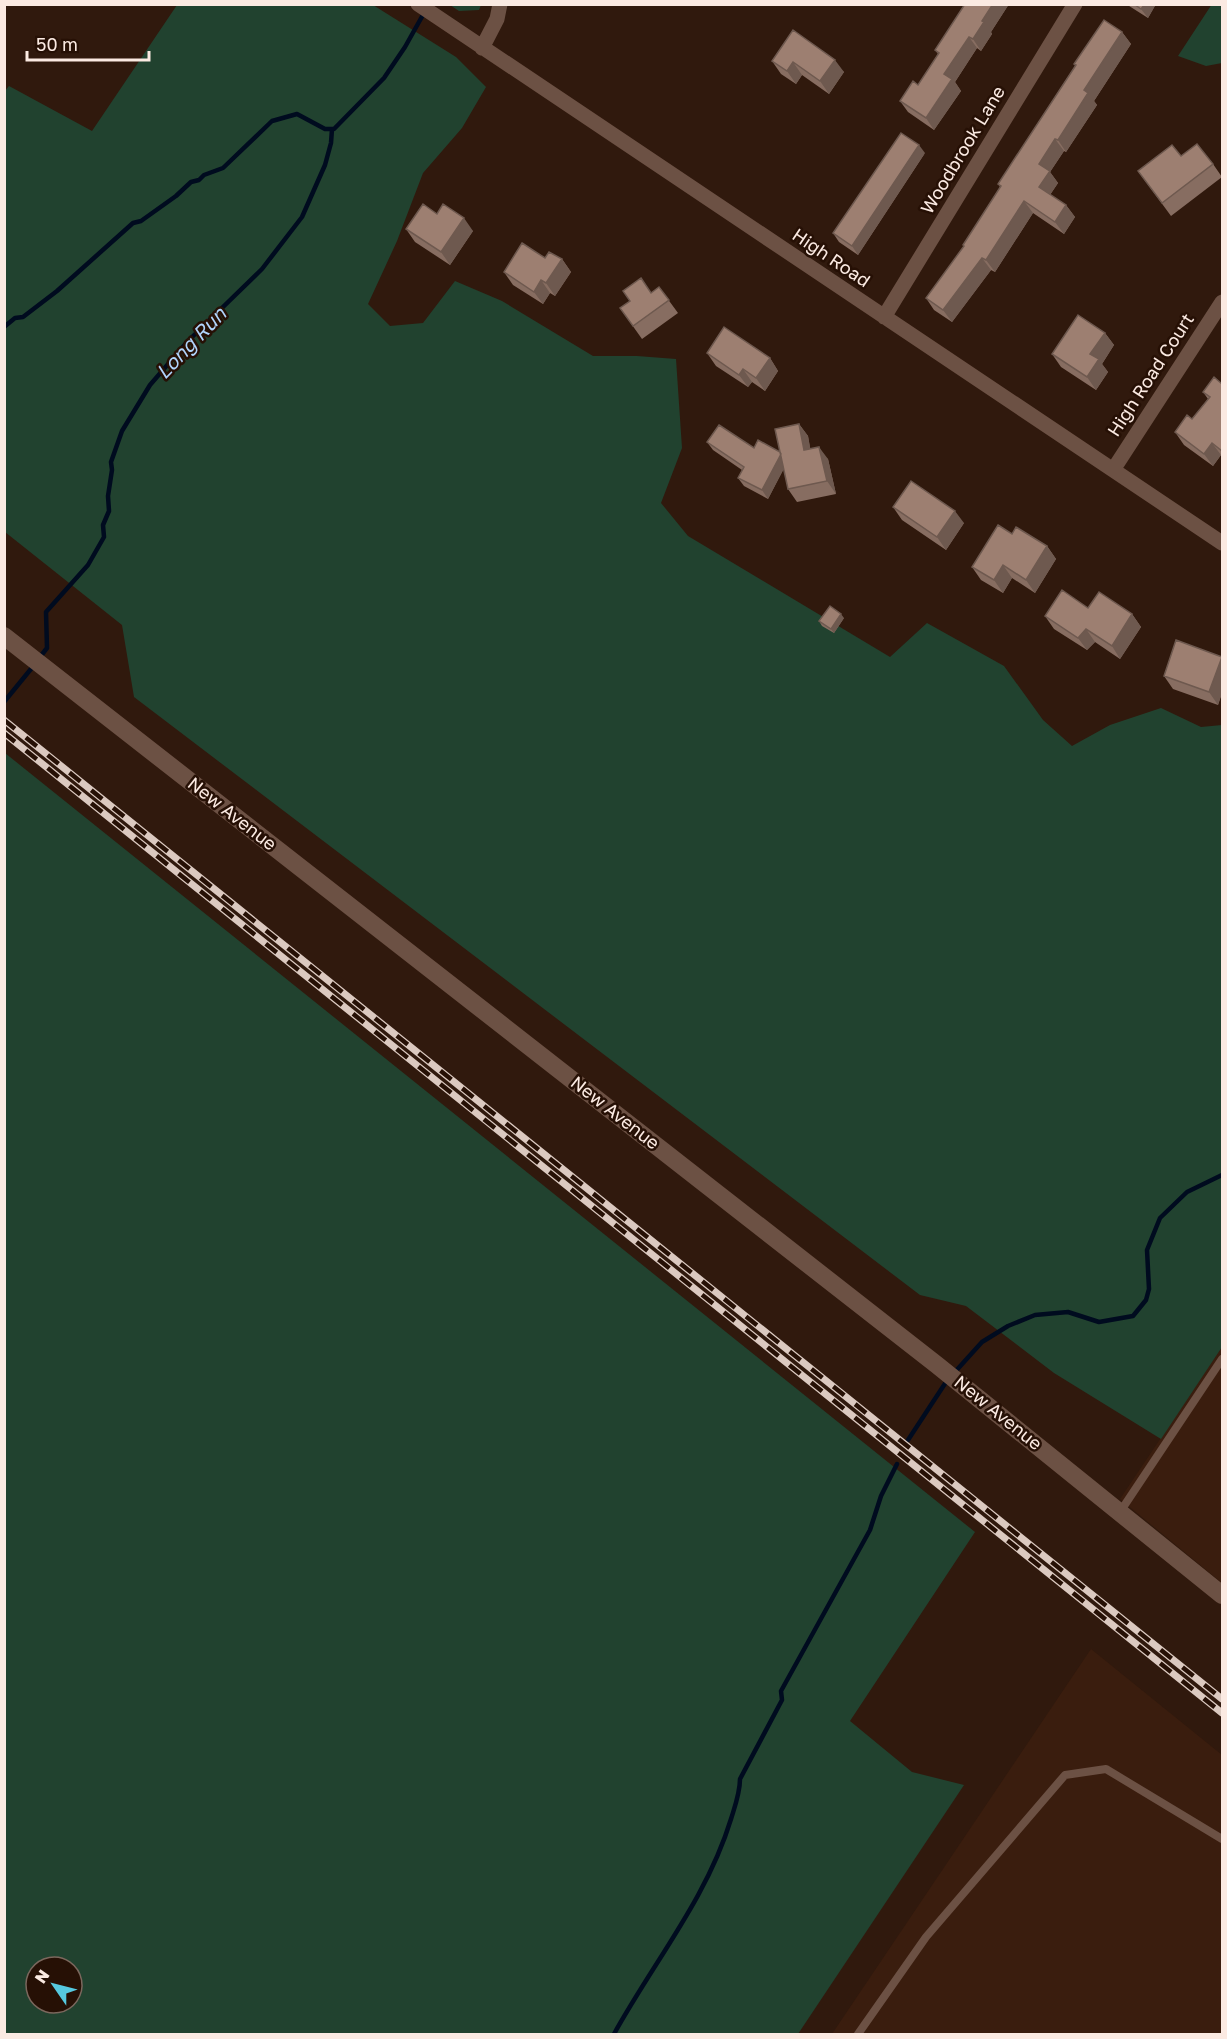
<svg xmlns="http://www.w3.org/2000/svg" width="1227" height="2039" font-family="'Golos Text',sans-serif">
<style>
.built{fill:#3a1d0e}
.green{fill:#21422f;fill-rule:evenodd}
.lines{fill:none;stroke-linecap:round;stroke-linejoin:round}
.stream{stroke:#000b1f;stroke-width:4.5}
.lane{stroke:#6c5144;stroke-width:8}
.street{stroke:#6c5144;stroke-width:15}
.secondary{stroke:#6c5144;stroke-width:18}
.rail-casing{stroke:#dbc9c0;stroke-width:7}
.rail{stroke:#261005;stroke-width:4.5;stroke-dasharray:14;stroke-linecap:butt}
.wall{fill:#876d61}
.shaded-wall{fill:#6e594f}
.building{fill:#9d7f71;stroke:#6e594f;stroke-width:1.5}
.labels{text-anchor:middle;stroke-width:5;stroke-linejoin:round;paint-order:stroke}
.street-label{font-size:18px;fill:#fbeae2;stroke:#261005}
.water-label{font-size:20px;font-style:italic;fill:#b0d4fc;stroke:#261005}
</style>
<rect width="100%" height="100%" fill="#30190d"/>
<!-- built -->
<path class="built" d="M1222,1347V1583L1120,1499Z
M1091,1649L1222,1755V2034H832Z"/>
<!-- green -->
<path class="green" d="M1212,4L1222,5V63L1206,66L1178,56Z
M177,5H373L456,57L486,87L462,128L423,173L397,241L368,304L390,326L423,323L455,281L502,301L593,356H637L676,359L682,448L661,503L688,536L890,657L927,623L1004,666L1043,720L1072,746L1110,725L1161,708L1201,727L1222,725V1347L1161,1439L1054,1373L966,1306L920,1295L134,697L122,625L5,532L4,92L9,86L92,131Z
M450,5H481L479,10L459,11Z
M5,753L975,1532L850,1721L912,1772L964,1785L798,2034H5ZM36,1967H72V2003H36Z"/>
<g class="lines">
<!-- stream -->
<path class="stream" d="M332,129H334L384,78L405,47L424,13
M4,327L15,318L23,317L57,291L133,223L141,221L176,196L191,182L199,180L204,175L223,168L272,121L297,114L325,129H332
M40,657L47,648L46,612L88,565L104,537L103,525L109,511L108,496L112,470L111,462L122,431L150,385L188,341L262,269L302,217L325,165L331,143L332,129
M4,702L35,664
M954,1373L982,1342L1008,1326L1035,1315L1068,1312L1099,1322L1133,1316L1146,1300L1149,1289L1147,1250L1160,1218L1187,1192L1222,1175
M908,1440L948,1379
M614,2034C653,1963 707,1898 731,1819C735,1806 740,1793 740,1779L782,1700L781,1691L870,1530L881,1496L897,1464"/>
<!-- lane -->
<path class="lane" d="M1120,1512L1222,1359
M858,2034L926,1937L1065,1775L1106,1769L1222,1839"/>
<!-- street -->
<path class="street" d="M418,4L1222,543
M482,48L497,19L500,4
M884,317L1075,4
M1113,470L1222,302"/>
<!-- secondary -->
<path class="secondary" d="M4,636L937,1365L1222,1595"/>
<!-- rail casing -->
<g class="rail-casing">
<path id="rail" d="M4,720L1222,1699
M4,733L1222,1713"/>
</g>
<!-- rail -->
<use href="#rail" class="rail"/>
</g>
<!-- wall -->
<path class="wall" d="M965,4H1009L991,32L992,34L981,51L977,48L955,82L961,91L934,130L908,112L900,101L918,85L938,54L935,50Z
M1126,4H1156L1148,18Z
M793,30L844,72L829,94L802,75L796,84L781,74L772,61Z
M1122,32L1131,44L1094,101L1097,105L1066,152L1064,151L1050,172L1058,183L1050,195L1066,205L1075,217L1064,234L1033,213L995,272L991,270L952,322L934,310L926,298L964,246L963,245L1000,187L998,184L1075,66L1074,64Z
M925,153L858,255L839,242L833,233Z
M1181,156L1213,164L1222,177L1171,216L1138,171Z
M437,214L473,231L450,265L415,242L406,229Z
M545,258L562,259L571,272L555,296L550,293L543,304L513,285L504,272Z
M659,287L678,313L642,339L620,308L630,301L651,293Z
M1105,333L1114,345L1102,364L1108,372L1096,390L1061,367L1052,354Z
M707,353L770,358L778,371L765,391L752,382L748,387L716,366Z
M1222,384V457L1221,455L1213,466L1184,445L1175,432L1192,419L1208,399L1203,392Z
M799,424L808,436L810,448L828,459L836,494L797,502L788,489L784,468L768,499L744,486L738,478L742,470L713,450L707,442L780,452Z
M893,507L964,523L946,550L902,520Z
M1012,534L1047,546L1056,559L1035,593L1012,578L1003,593L981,580L972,567Z
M1088,608L1132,614L1141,627L1120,659L1095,642L1087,650L1054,629L1045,616Z
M844,618L834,633L822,626L819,621Z
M1222,657V693L1218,705L1173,689L1164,676Z"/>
<!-- shaded-wall -->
<path class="shaded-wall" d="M993,4H1009L991,32L992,34L981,51L973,39L982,21Z
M1145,4H1156L1148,18L1141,9Z
M1122,32L1131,44L1094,101L1097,105L1066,152L1058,140L1084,90Z
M969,37L977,48L955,82L961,91L934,130L926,118L944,74Z
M835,60L844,72L829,94L820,81Z
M793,62L802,75L796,84L787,71Z
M1055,139L1064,151L1050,172L1058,183L1047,199L1039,187V164Z
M919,145L925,153L858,255L852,246Z
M1024,201L1033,213L995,272L986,260Z
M1066,205L1075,217L1064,234L1055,222Z
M464,218L473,231L450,265L441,252Z
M982,258L991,270L952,322L943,310Z
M562,259L571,272L555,296L546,283Z
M541,280L550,293L543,304L534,292Z
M1105,333L1114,345L1102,364L1108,372L1096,390L1087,377L1090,354Z
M770,358L778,371L765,391L756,378Z
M743,369L752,382L748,387L739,375Z
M799,424L808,436L813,463L804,450Z
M1212,443L1221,455L1213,466L1204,454Z
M819,447L828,459L836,494L827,481Z
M782,452L788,461L768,499L762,490Z
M955,511L964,523L946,550L937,537Z
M1047,546L1056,559L1035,593L1026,580Z
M1003,565L1012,578L1003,593L994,580Z
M841,614L844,618L834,633L831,629Z
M1132,614L1141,627L1120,659L1112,646Z
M1086,629L1095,642L1087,650L1078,638Z
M1222,657V693L1218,705L1209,692Z"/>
<!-- building -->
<path class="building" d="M965,4H993L982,21L984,22L973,39L969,37L944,74L952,79L926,118L900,101L913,81L918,85L939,53L935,50Z
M1134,4H1145L1141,9Z
M1104,20L1122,32L1084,90L1088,93L1058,140L1055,139L1039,164L1050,171L1039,187L1066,205L1055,222L1024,201L986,260L982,258L943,310L926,298L964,246L963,245L1001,186L998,184L1076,65L1074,64Z
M793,30L835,60L820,81L793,62L787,71L772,61Z
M901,133L919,145L852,246L833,233Z
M1197,144L1213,164L1162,203L1138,171L1172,145L1181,156Z
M423,204L437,214L443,204L464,218L441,252L406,229Z
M522,243L545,258L549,252L562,259L546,283L541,280L534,292L504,272Z
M641,278L651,293L659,287L669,300L633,326L620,308L630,301L623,291Z
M1078,315L1105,333L1090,354L1099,359L1087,377L1052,354Z
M724,327L770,358L756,378L743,369L739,375L707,353Z
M1214,377L1222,384V451L1212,443L1204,454L1175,432L1187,415L1192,419L1210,397L1203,392Z
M799,424L804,450L819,447L827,481L788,489L775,429Z
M719,425L754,448L758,440L780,452L781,454L762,490L738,478L744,467L707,442Z
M911,481L955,511L937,537L893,507Z
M998,525L1012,534L1016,527L1047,546L1026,580L1003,565L994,580L972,567Z
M1062,590L1088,608L1099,592L1132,614L1112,646L1086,629L1078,638L1045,616Z
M830,606L841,614L831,629L819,621Z
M1176,640L1222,657L1209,692L1164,676Z"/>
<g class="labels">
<!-- street labels -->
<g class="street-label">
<text transform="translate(963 150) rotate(-59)" y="6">Woodbrook Lane</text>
<text transform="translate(831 258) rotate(34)" y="6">High Road</text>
<text transform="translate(1151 375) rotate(-57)" y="6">High Road Court</text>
<text transform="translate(232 814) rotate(38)" y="6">New Avenue</text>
<text transform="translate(615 1113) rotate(38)" y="6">New Avenue</text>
<text transform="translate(998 1413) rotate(39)" y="6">New Avenue</text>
</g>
<!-- water labels -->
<g class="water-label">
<text transform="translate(191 343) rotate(-46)" y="7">Long Run</text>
</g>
</g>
<!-- border -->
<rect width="1227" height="2039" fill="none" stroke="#fbeae2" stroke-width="12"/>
<!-- north arrow -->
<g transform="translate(54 1985) rotate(305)"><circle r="28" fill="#261005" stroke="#7b675d" stroke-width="1.5"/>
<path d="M0-4.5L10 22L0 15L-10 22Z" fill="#56c9e0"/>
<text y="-9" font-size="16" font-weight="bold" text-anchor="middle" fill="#fbeae2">N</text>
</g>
<!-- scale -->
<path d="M27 51v9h122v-9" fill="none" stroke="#fbeae2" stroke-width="3"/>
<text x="36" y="51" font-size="18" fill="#fbeae2" stroke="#261005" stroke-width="4.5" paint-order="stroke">50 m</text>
</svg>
